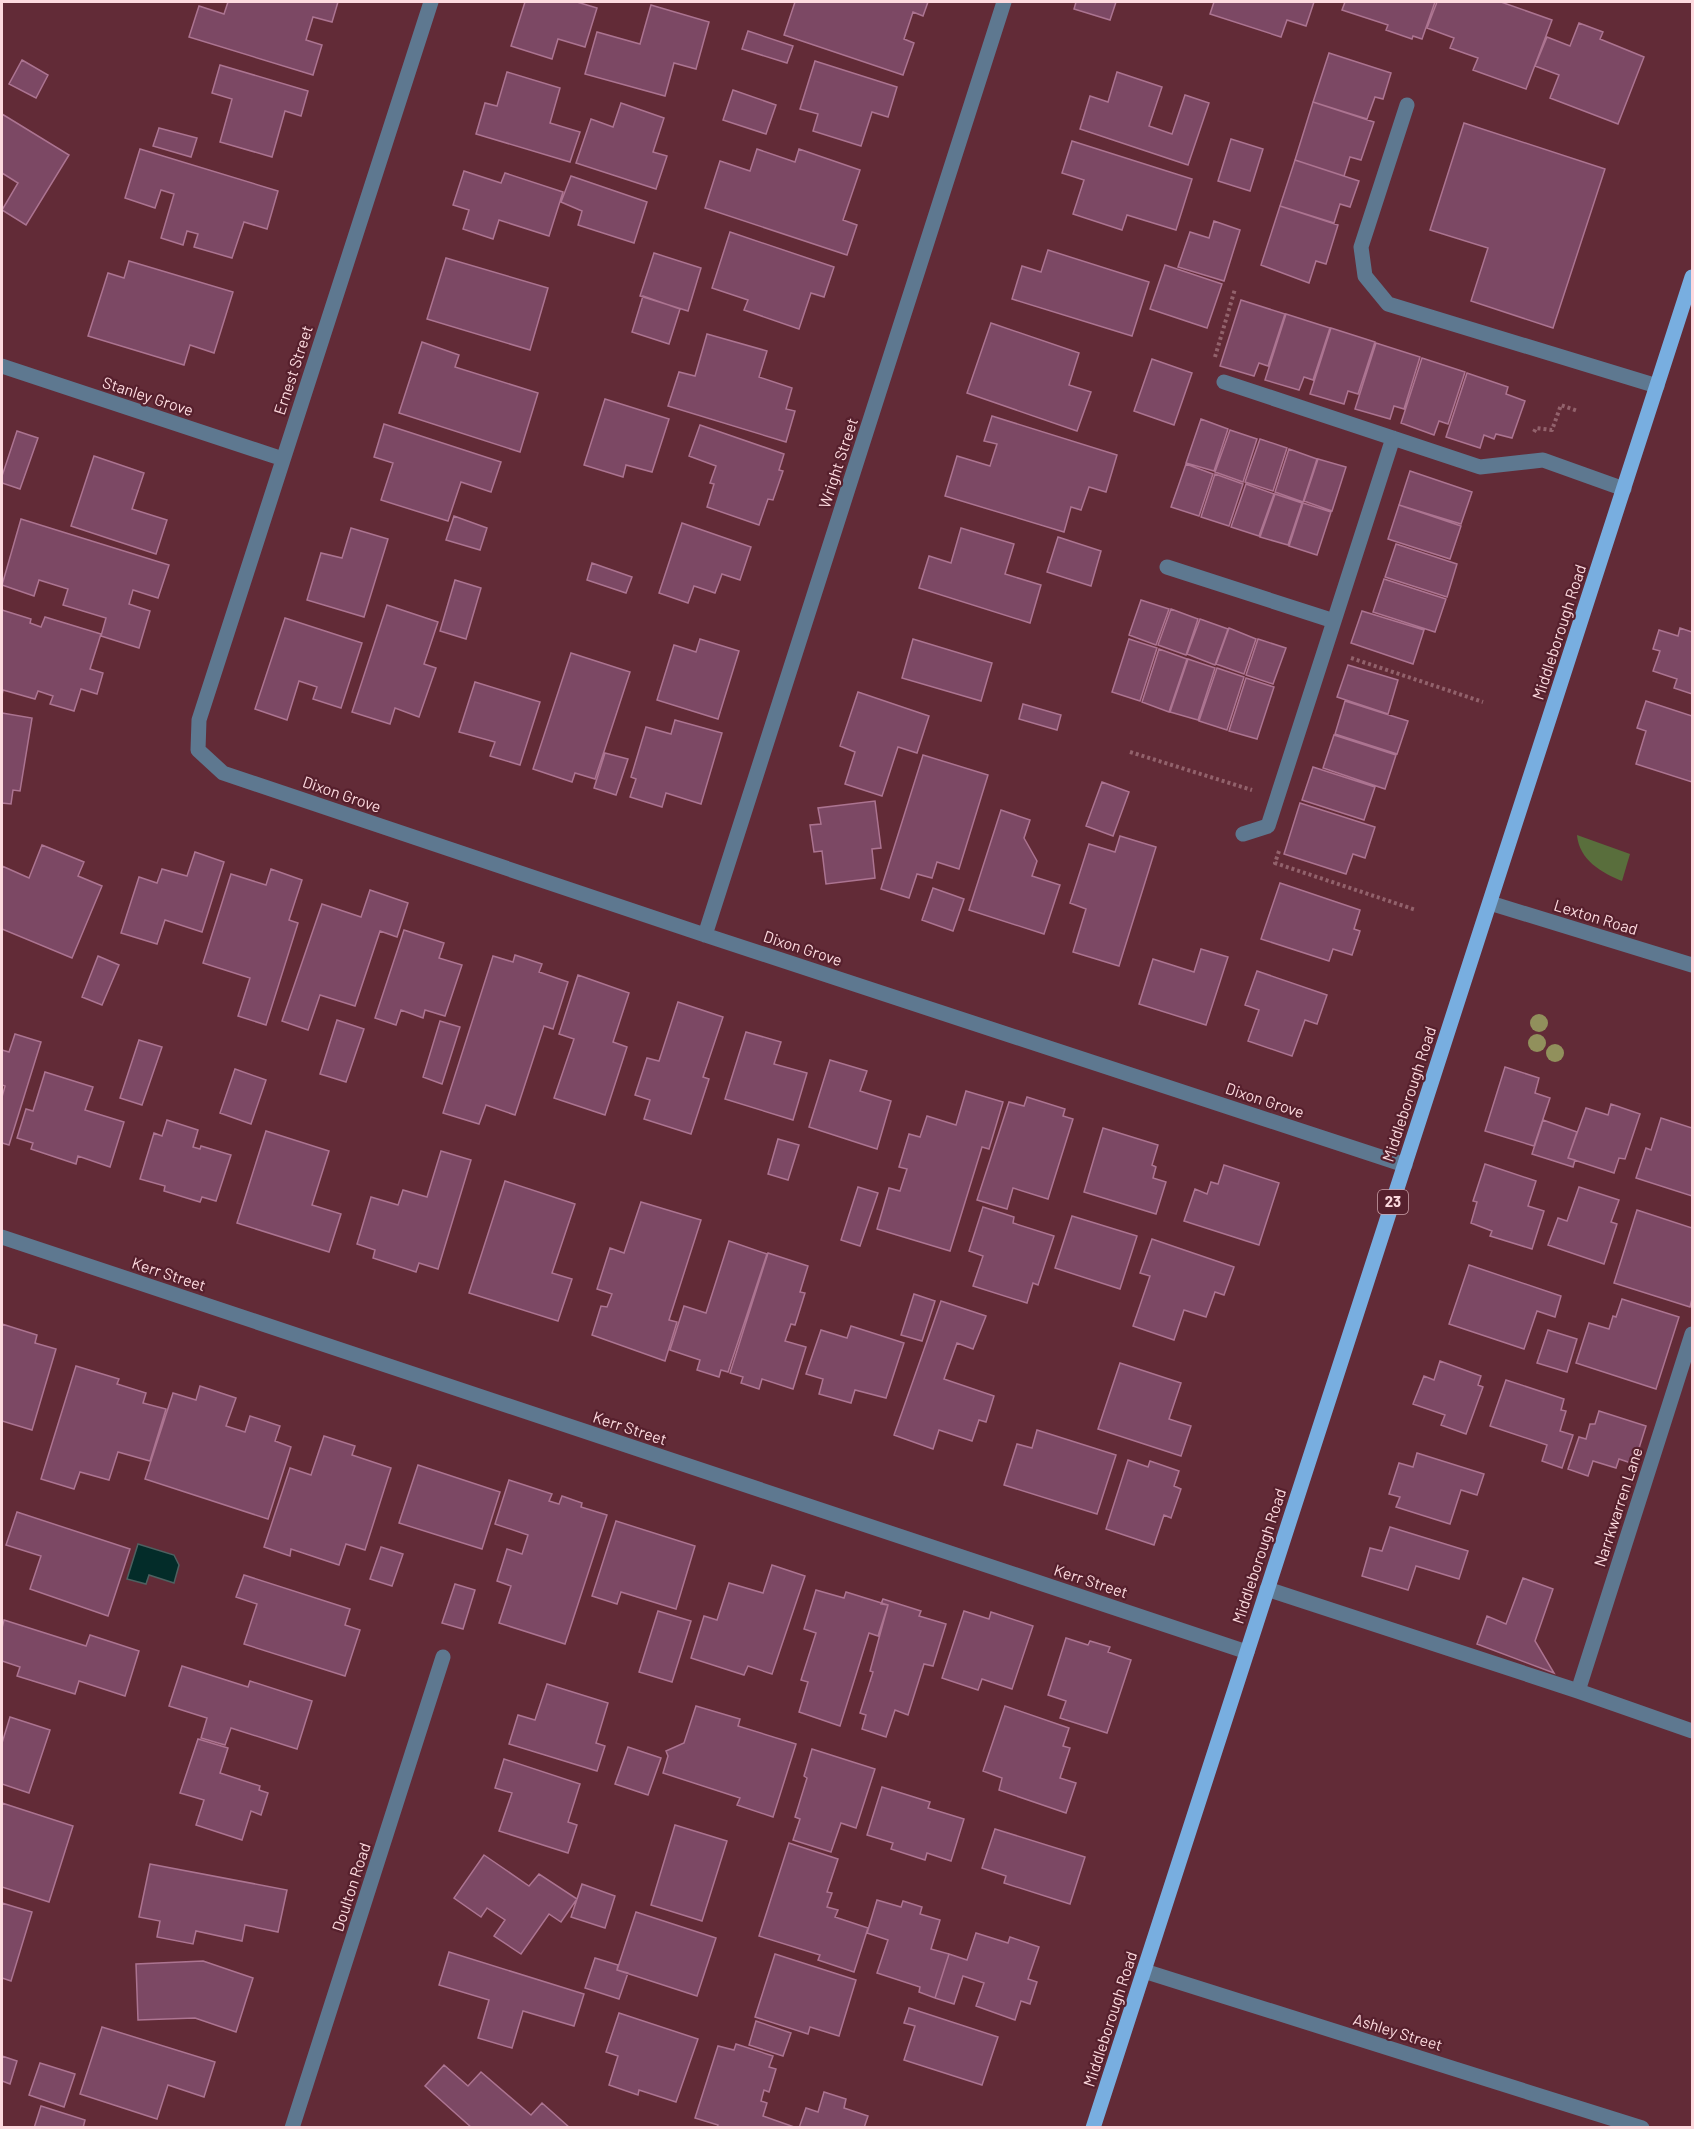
<svg xmlns="http://www.w3.org/2000/svg" width="1694" height="2129" font-family="Barlow,sans-serif">
<style>
.green{fill:#596e3c}
.water{fill:#032c29;stroke:#4e6060;stroke-width:1.5}
.building{fill:#7c4864;stroke:#ac7491;stroke-width:1.5}
.lines{fill:none;stroke-linecap:round;stroke-linejoin:round}
.path{stroke:#92626c;stroke-width:4;stroke-dasharray:3 3;stroke-linecap:butt}
.minor{stroke:#5e7890;stroke-width:15}
.major{stroke:#78aee0;stroke-width:15}
.tree{fill:#91905c}
.labels{text-anchor:middle;stroke-width:4.5;stroke-linejoin:round;paint-order:stroke}
.shield{fill:#56202d;stroke:#cba2aa;stroke-width:1.5}
.shield-label{font-size:15px;font-weight:bold;fill:#fddadf}
.street-label{font-size:16px;fill:#fddadf;stroke:#56202d}
</style>
<rect width="100%" height="100%" fill="#622b37"/>
<!-- green -->
<path class="green" d="M1577,835L1630,854L1622,881C1602,873 1579,860 1577,835Z"/>
<!-- water -->
<path class="water" d="M138,1544L174,1555L179,1565L174,1583L149,1575L146,1584L127,1579Z"/>
<!-- building -->
<path class="building" d="M228,2H338L332,22L313,17L306,40L322,45L313,75L189,37L199,6L224,14Z
M525,2H577L597,8L585,47L558,39L552,59L511,46Z
M795,2H928L923,16L913,12L904,39L914,43L903,75L784,35Z
M1076,2H1116L1110,20L1074,9Z
M1214,2H1314L1306,26L1287,20L1281,37L1210,14Z
M1345,2H1435L1422,39L1413,36L1412,39L1386,30L1388,25L1342,10Z
M1437,2H1501L1552,20L1526,89L1473,70L1478,58L1450,48L1454,38L1427,28Z
M651,5L709,22L696,69L674,63L665,96L585,74L597,32L640,44Z
M1579,23L1603,32L1600,39L1644,57L1618,124L1550,98L1559,75L1535,66L1547,37L1570,46Z
M748,31L793,46L787,63L742,49Z
M1329,53L1391,73L1383,99L1375,97L1367,119L1313,102Z
M22,60L48,75L36,98L9,84Z
M815,61L897,87L888,117L872,112L861,146L813,131L818,114L800,109Z
M220,65L308,91L301,116L285,111L272,157L220,142L232,99L212,93Z
M507,72L560,88L550,123L580,132L570,162L476,134L485,103L497,106Z
M1117,72L1162,87L1149,126L1172,134L1185,95L1209,103L1188,165L1080,129L1090,96L1108,102Z
M733,90L776,105L766,134L723,120Z
M1313,102L1374,122L1361,160L1350,157L1344,176L1295,160Z
M621,103L664,118L653,152L667,156L656,189L576,163L591,119L613,127Z
M2,114L69,155L26,225L2,210L18,183L2,173Z
M1464,123L1605,169L1553,328L1471,301L1488,248L1430,230Z
M159,128L197,138L191,157L153,146Z
M1231,139L1263,149L1250,191L1218,181Z
M1072,141L1192,179L1176,230L1127,215L1122,230L1073,214L1084,180L1062,173Z
M140,149L278,191L267,229L244,222L232,258L194,247L198,234L187,231L183,245L161,238L174,194L161,190L155,208L125,198Z
M757,149L795,162L799,149L860,170L843,220L857,225L847,255L705,208L720,161L750,171Z
M1295,160L1359,181L1350,207L1340,204L1334,223L1280,206Z
M464,171L501,183L505,173L563,192L549,236L499,220L493,239L463,229L469,210L453,205Z
M571,176L647,202L634,243L578,225L582,211L561,202Z
M1280,206L1338,225L1326,264L1316,261L1309,283L1261,265Z
M1214,221L1240,230L1224,281L1178,267L1190,232L1209,238Z
M730,232L834,267L824,297L811,293L799,329L744,310L748,300L712,288Z
M1048,250L1149,282L1132,336L1012,299L1022,266L1041,272Z
M654,253L701,268L688,311L640,296Z
M446,258L548,288L530,350L427,319Z
M129,261L233,292L214,353L190,345L184,365L88,336L108,273L124,278Z
M1165,265L1222,284L1207,328L1150,309Z
M643,296L680,309L669,344L632,332Z
M1241,300L1285,314L1268,366L1259,363L1254,376L1220,366Z
M1286,314L1330,328L1313,380L1304,377L1299,390L1265,380Z
M991,323L1079,353L1069,385L1091,392L1077,431L967,393Z
M1331,328L1375,342L1358,394L1348,391L1344,404L1310,394Z
M707,334L767,351L759,377L792,388L786,409L795,411L786,442L668,406L679,372L695,376Z
M422,342L459,355L455,367L538,393L520,452L399,413Z
M1376,343L1420,357L1404,409L1394,406L1390,419L1355,409Z
M1422,358L1465,372L1448,424L1439,421L1434,435L1401,423Z
M1152,359L1192,373L1174,425L1134,411Z
M1467,373L1508,387L1506,394L1525,401L1512,438L1496,434L1494,439L1484,435L1480,448L1446,437Z
M605,399L669,419L652,472L626,465L623,477L584,465Z
M992,416L1117,455L1106,492L1089,487L1081,510L1071,507L1064,532L945,496L957,456L990,466L997,444L984,441Z
M1201,419L1228,429L1214,471L1186,463Z
M384,424L501,462L491,492L461,482L448,521L381,500L393,463L374,457Z
M700,425L784,454L779,470L783,471L773,500L768,499L759,525L707,507L714,484L710,483L716,466L689,456Z
M1230,430L1257,439L1243,482L1215,472Z
M17,431L38,438L20,489L2,483V476Z
M1260,439L1287,448L1273,491L1245,482Z
M1289,449L1317,459L1303,502L1275,492Z
M94,456L144,473L132,509L167,520L156,554L71,526Z
M1318,459L1346,467L1332,511L1304,501Z
M1186,464L1213,474L1199,516L1171,507Z
M1410,471L1472,492L1461,524L1399,505Z
M1215,474L1243,484L1229,526L1201,517Z
M1246,484L1274,494L1259,536L1231,527Z
M1275,494L1302,503L1288,545L1260,537Z
M1303,503L1331,512L1317,555L1289,546Z
M1399,505L1461,526L1450,559L1388,539Z
M454,516L487,528L480,550L446,540Z
M21,519L169,565L158,598L133,590L129,604L150,611L139,648L101,636L106,618L63,605L68,589L39,580L34,596L2,585Z
M682,523L751,547L740,580L722,574L715,593L694,586L688,603L659,593Z
M351,528L388,539L364,617L307,600L321,553L342,558Z
M961,528L1014,544L1005,574L1041,585L1030,623L919,588L929,556L951,563Z
M1058,537L1101,551L1091,586L1047,572Z
M1396,544L1457,564L1447,597L1385,577Z
M592,563L632,577L626,593L587,580Z
M1384,579L1446,599L1435,632L1373,612Z
M455,580L481,588L466,639L440,631Z
M1141,600L1169,609L1156,645L1129,635Z
M387,605L438,622L424,664L436,668L419,717L395,708L390,724L352,712Z
M1171,609L1198,619L1186,655L1158,645Z
M2,610L31,619L30,623L41,627L45,617L101,634L90,669L103,673L97,694L81,689L74,711L50,704L53,696L38,691L35,699L3,690L2,695Z
M1362,611L1424,630L1413,664L1351,643Z
M285,618L362,643L341,708L313,699L317,687L299,681L287,720L255,709Z
M1200,619L1228,629L1215,665L1187,654Z
M1229,628L1256,639L1244,674L1216,664Z
M1680,628L1692,632V694L1674,688L1677,679L1653,671L1660,651L1653,649L1659,630L1678,636Z
M700,639L739,651L718,719L657,700L674,645L696,652Z
M913,639L992,663L981,701L902,678Z
M1129,639L1157,648L1140,701L1112,692Z
M1258,639L1286,648L1273,684L1246,675Z
M1159,649L1187,659L1169,712L1142,702Z
M571,653L630,672L595,779L575,773L572,782L533,769Z
M1188,659L1215,668L1198,720L1170,712Z
M1348,665L1398,680L1388,714L1337,697Z
M1217,668L1244,677L1227,730L1199,721Z
M1246,678L1274,687L1257,739L1229,731Z
M475,682L540,702L520,765L490,756L495,742L459,732Z
M858,692L929,716L917,753L898,747L882,796L845,784L855,752L840,746Z
M1345,701L1408,721L1397,754L1335,734Z
M1646,701L1692,716V782L1636,764L1646,731L1637,728Z
M1023,704L1061,715L1057,730L1019,719Z
M2,713L32,718L20,791L13,790L11,804L2,803Z
M675,720L722,733L701,804L666,793L662,807L630,797L636,779L631,777L646,727L671,734Z
M1334,735L1396,755L1385,789L1323,768Z
M605,753L628,759L616,795L594,788Z
M923,755L988,775L959,869L937,862L932,878L917,874L909,898L881,889Z
M1313,767L1375,787L1364,820L1302,800Z
M1102,782L1129,792L1113,836L1086,826Z
M875,801L881,848L872,849L875,878L826,884L822,851L814,852L810,825L821,824L818,808Z
M1300,803L1375,827L1365,858L1353,854L1346,874L1284,854Z
M1001,810L1030,820L1024,838L1037,861L1032,876L1060,885L1044,934L969,910Z
M1120,836L1156,847L1119,966L1073,952L1086,909L1070,903L1089,844L1115,852Z
M42,845L84,862L78,876L102,886L72,958L2,929V866L29,878Z
M195,852L224,862L202,932L165,920L157,944L121,933L139,877L157,883L162,869L187,876Z
M271,869L302,880L289,920L298,923L266,1025L238,1016L250,978L203,963L231,874L266,885Z
M1280,883L1360,910L1354,929L1360,931L1352,955L1333,949L1329,961L1261,939Z
M933,888L964,899L953,931L922,920Z
M370,890L408,903L397,937L380,931L355,1006L320,995L308,1030L282,1021L322,904L361,917Z
M404,930L444,943L439,958L462,965L445,1016L425,1010L423,1018L401,1010L396,1025L375,1018Z
M1201,949L1228,957L1206,1025L1139,1004L1153,959L1194,972Z
M515,955L542,964L539,972L568,982L553,1029L544,1026L515,1115L486,1105L479,1124L443,1113L493,956L513,962Z
M98,956L119,965L102,1005L82,997Z
M1257,971L1327,995L1317,1024L1305,1020L1292,1056L1248,1041L1259,1010L1245,1005Z
M578,975L629,993L613,1042L627,1047L605,1115L554,1098L574,1039L559,1034Z
M678,1002L723,1017L703,1077L709,1079L691,1134L644,1119L650,1100L635,1095L647,1058L659,1061Z
M337,1020L364,1029L346,1082L320,1074Z
M440,1021L460,1027L442,1084L423,1077Z
M746,1032L781,1042L774,1064L807,1073L793,1120L725,1099Z
M15,1034L41,1042L9,1145L2,1143V1097L5,1086L2,1085V1050L9,1052Z
M139,1040L162,1047L142,1105L120,1098Z
M830,1060L867,1071L860,1091L891,1101L877,1149L809,1127Z
M1505,1067L1539,1078L1535,1093L1550,1098L1534,1146L1485,1131Z
M235,1069L266,1080L251,1124L220,1113Z
M45,1072L93,1087L85,1110L124,1122L110,1167L78,1156L76,1164L31,1149L33,1143L17,1138L26,1109L33,1111Z
M966,1091L1003,1102L989,1149L982,1147L950,1251L877,1229L889,1188L900,1191L907,1169L899,1167L909,1134L920,1137L927,1116L956,1125Z
M1027,1097L1065,1109L1063,1116L1073,1119L1048,1199L1013,1188L1007,1209L977,1200L1009,1102L1024,1106Z
M1611,1104L1640,1114L1625,1159L1619,1158L1614,1173L1568,1158L1586,1108L1608,1115Z
M1661,1118L1692,1128V1196L1636,1178L1646,1148L1651,1150Z
M167,1120L198,1130L193,1147L200,1149L201,1146L231,1155L216,1201L202,1197L200,1202L164,1191L165,1186L140,1179L154,1133L162,1136Z
M1543,1120L1577,1132L1568,1158L1575,1160L1573,1167L1532,1154Z
M1103,1128L1158,1145L1152,1165L1156,1167L1153,1178L1166,1182L1156,1214L1084,1192Z
M266,1131L329,1151L312,1205L341,1214L329,1252L237,1223Z
M778,1139L799,1145L788,1180L768,1174Z
M441,1151L471,1160L438,1269L419,1263L416,1272L373,1258L375,1250L357,1244L371,1197L398,1205L403,1190L427,1197Z
M1485,1164L1536,1181L1528,1206L1544,1211L1532,1249L1490,1236L1492,1231L1471,1223L1477,1202L1473,1201Z
M1224,1165L1279,1183L1259,1245L1184,1221L1195,1189L1207,1194L1211,1182L1218,1184Z
M505,1181L575,1204L552,1273L572,1279L558,1321L469,1293Z
M858,1187L878,1193L860,1246L841,1240Z
M1579,1187L1619,1200L1611,1222L1617,1224L1604,1264L1548,1245L1558,1218L1567,1221Z
M641,1202L701,1220L669,1320L677,1322L665,1361L592,1335L601,1306L607,1307L612,1294L597,1289L610,1248L624,1253Z
M983,1207L1014,1217L1013,1223L1054,1236L1038,1285L1033,1283L1027,1303L973,1286L983,1256L969,1251Z
M1637,1210L1692,1228V1299L1690,1307L1614,1283Z
M1072,1216L1137,1236L1120,1289L1055,1268Z
M1152,1239L1234,1267L1224,1295L1215,1292L1206,1317L1184,1310L1174,1340L1133,1326L1150,1276L1140,1273Z
M729,1241L767,1254L728,1372L721,1370L719,1377L697,1370L700,1360L670,1350L684,1306L706,1313Z
M768,1253L808,1266L800,1292L805,1293L795,1325L791,1324L785,1341L806,1347L793,1389L762,1379L759,1389L741,1383L743,1377L730,1373Z
M1469,1265L1561,1296L1555,1317L1537,1311L1524,1349L1449,1324Z
M914,1294L935,1301L922,1341L901,1335Z
M1622,1299L1679,1317L1656,1389L1576,1363L1589,1323L1609,1329L1613,1316L1616,1317Z
M941,1301L986,1316L973,1349L957,1343L944,1379L994,1396L986,1422L979,1420L972,1441L939,1430L933,1449L894,1435Z
M2,1324L37,1335L35,1343L56,1349L32,1430L2,1421Z
M851,1326L904,1343L886,1398L855,1390L851,1403L819,1394L823,1379L806,1374L821,1330L847,1338Z
M1548,1330L1577,1339L1567,1372L1537,1363Z
M1440,1361L1481,1376L1478,1385L1483,1387L1466,1434L1441,1425L1445,1415L1413,1404L1424,1376L1434,1380Z
M1120,1363L1181,1383L1169,1419L1191,1426L1181,1456L1098,1429Z
M76,1366L119,1379L117,1384L146,1393L143,1403L166,1409L150,1461L118,1452L109,1480L80,1472L74,1489L41,1479Z
M1506,1380L1564,1399L1561,1410L1566,1411L1560,1431L1573,1435L1562,1468L1542,1461L1547,1445L1490,1426Z
M200,1386L236,1398L226,1426L245,1432L250,1416L280,1426L275,1441L291,1447L268,1519L145,1479L173,1393L196,1400Z
M1599,1411L1646,1426L1634,1464L1619,1459L1616,1468L1593,1461L1588,1476L1568,1469L1579,1437L1586,1439L1590,1424H1595Z
M1037,1430L1116,1455L1097,1514L1004,1485L1017,1444L1032,1448Z
M324,1436L355,1446L352,1455L391,1468L365,1550L346,1544L339,1565L291,1549L290,1556L264,1547L290,1468L311,1475Z
M1417,1453L1484,1474L1477,1495L1461,1490L1450,1524L1396,1507L1400,1497L1389,1494L1399,1463L1413,1467Z
M1128,1460L1148,1467L1150,1461L1179,1471L1174,1486L1181,1489L1171,1518L1164,1515L1154,1545L1106,1529Z
M418,1465L500,1492L482,1549L399,1523Z
M509,1480L552,1494L549,1501L559,1504L562,1496L582,1503L581,1507L607,1515L565,1644L499,1623L511,1586L497,1581L507,1549L522,1554L528,1535L495,1524Z
M17,1512L130,1549L108,1616L30,1589L41,1556L6,1545Z
M616,1521L695,1546L676,1609L621,1592L617,1604L592,1596Z
M1390,1527L1468,1551L1459,1579L1416,1566L1408,1590L1362,1576L1370,1548L1382,1551Z
M381,1547L403,1554L392,1586L370,1579Z
M772,1565L805,1576L772,1674L748,1666L744,1675L691,1658L704,1616L717,1620L729,1583L763,1593Z
M244,1575L350,1609L345,1625L360,1630L345,1676L244,1644L257,1604L236,1597Z
M1523,1578L1553,1589L1535,1641L1554,1673L1477,1644L1487,1616L1506,1624Z
M455,1584L475,1590L463,1629L442,1623Z
M816,1590L844,1598L846,1592L888,1605L878,1636L869,1633L840,1726L799,1712L808,1682L801,1680L816,1633L804,1629Z
M883,1599L921,1611L919,1616L946,1624L933,1666L924,1664L908,1715L895,1710L886,1737L862,1729L866,1715L860,1713L873,1672L870,1671L888,1605L881,1604Z
M658,1611L691,1621L672,1682L639,1672Z
M964,1611L989,1619L991,1612L1033,1626L1012,1689L982,1679L978,1690L942,1678Z
M4,1620L86,1646L90,1635L139,1651L125,1696L79,1681L75,1694L17,1676L20,1667L2,1661V1628Z
M1066,1638L1088,1645L1090,1641L1110,1647L1108,1652L1131,1660L1107,1733L1060,1718L1066,1701L1048,1695Z
M182,1666L248,1687L250,1681L312,1701L297,1749L231,1728L225,1745L201,1738L207,1718L169,1706Z
M547,1684L608,1703L596,1743L605,1746L597,1771L509,1744L518,1715L535,1720Z
M696,1706L740,1719L738,1726L796,1744L773,1817L737,1805L740,1798L663,1773L668,1756L666,1751L684,1743Z
M1005,1706L1069,1728L1063,1746L1070,1748L1060,1778L1076,1783L1066,1813L999,1790L1002,1778L983,1771Z
M10,1717L50,1730L29,1793L2,1784V1743Z
M198,1739L228,1748L220,1773L260,1786L259,1790L268,1793L261,1815L251,1811L242,1840L196,1825L204,1800L180,1793Z
M628,1747L661,1758L648,1795L615,1784Z
M812,1749L875,1769L856,1828L841,1823L831,1852L793,1840L800,1819L795,1817L807,1778L804,1776Z
M504,1759L580,1784L568,1822L577,1825L568,1853L499,1831L512,1793L495,1788Z
M882,1787L930,1802L928,1808L964,1819L951,1861L927,1853L925,1860L891,1849L893,1843L867,1835Z
M2,1803L73,1826L49,1902L2,1887Z
M675,1825L727,1841L702,1921L651,1905Z
M995,1829L1085,1857L1070,1904L1004,1883L1006,1876L982,1868Z
M789,1843L838,1859L827,1892L832,1893L827,1907L838,1910L835,1917L868,1928L854,1972L818,1960L820,1955L759,1936Z
M484,1855L529,1886L539,1874L577,1899L561,1922L549,1914L521,1954L494,1936L505,1920L487,1908L481,1917L454,1898Z
M150,1864L287,1890L278,1932L245,1925L242,1941L196,1931L193,1944L157,1937L160,1921L139,1917Z
M582,1884L615,1896L605,1928L571,1917Z
M877,1900L901,1907L903,1901L922,1907L920,1914L940,1920L931,1949L949,1954L935,1998L919,1992L920,1987L877,1973L888,1940L867,1933Z
M2,1903L32,1912L11,1981L2,1978Z
M636,1912L716,1938L697,1996L617,1970Z
M976,1933L1008,1943L1010,1937L1039,1947L1028,1979L1037,1982L1030,2004L1021,2001L1015,2020L976,2006L984,1983L963,1976L954,2004L935,1998L949,1954L967,1960Z
M449,1952L584,1994L574,2026L523,2011L512,2048L478,2038L489,2000L439,1985Z
M775,1954L856,1980L839,2036L810,2027L808,2034L755,2017Z
M595,1958L618,1965L617,1970L628,1973L619,1999L585,1988Z
M203,1961L253,1978L236,2032L195,2018L138,2020L136,1964Z
M909,2008L998,2037L982,2085L904,2060L915,2026L904,2023Z
M619,2013L698,2039L676,2102L639,2090L638,2095L609,2085L618,2056L606,2052Z
M756,2021L791,2033L783,2056L749,2045Z
M102,2027L215,2062L204,2097L168,2085L157,2119L80,2094Z
M736,2044L773,2056L769,2067L776,2069L769,2092L764,2090L761,2101L767,2103L763,2116L797,2128H717L718,2125L695,2118L718,2046L734,2050Z
M2,2056L17,2061L10,2084L2,2081Z
M40,2063L75,2074L64,2107L29,2095Z
M444,2065L468,2086L481,2072L531,2115L542,2103L570,2128H472L425,2086Z
M824,2092L846,2099L844,2108L868,2116L864,2128H799L806,2108L818,2112Z
M41,2106L85,2120L83,2128H34Z"/>
<g class="lines">
<!-- path -->
<path class="path" d="M1215,357L1235,289
M1534,432L1536,428L1552,430L1561,405L1578,411
M1351,658L1483,702
M1130,752L1252,790
M1279,851L1275,863L1416,910"/>
<!-- minor -->
<path class="minor" d="M431,2L199,720L198,750L223,773L705,935L1405,1165
M1407,105L1361,247L1365,276L1388,304L1657,386
M2,366L283,459
M1224,382L1480,467L1543,460L1624,489
M1167,567L1334,621
M1243,834L1268,826L1393,438
M1490,903L1692,965
M705,935L1004,2
M2,1237L1247,1652
M1267,1589L1578,1691L1692,1731
M1578,1691L1692,1334
M1144,1971L1642,2128
M292,2128L443,1657"/>
<!-- major -->
<path class="major" d="M1093,2128L1692,277"/>
</g>
<!-- trees -->
<g class="tree">
<circle cx="1539" cy="1023" r="9"/>
<circle cx="1537" cy="1043" r="9"/>
<circle cx="1555" cy="1053" r="9"/>
</g>
<g class="labels">
<!-- shield labels -->
<rect class="shield" x="1378" y="1190" width="30" height="24" rx="4.5"/>
<g class="shield-label">
<text x="1393" y="1207">23</text>
</g>
<!-- street labels -->
<g class="street-label">
<text transform="translate(293 370) rotate(-72)" y="6">Ernest Street</text>
<text transform="translate(148 396) rotate(18)" y="6">Stanley Grove</text>
<text transform="translate(838 463) rotate(-72)" y="6">Wright Street</text>
<text transform="translate(1559 632) rotate(-72)" y="6">Middleborough Road</text>
<text transform="translate(342 794) rotate(19)" y="6">Dixon Grove</text>
<text transform="translate(1596 917) rotate(17)" y="6">Lexton Road</text>
<text transform="translate(803 948) rotate(18)" y="6">Dixon Grove</text>
<text transform="translate(1409 1094) rotate(-72)" y="6">Middleborough Road</text>
<text transform="translate(1265 1100) rotate(18)" y="6">Dixon Grove</text>
<text transform="translate(169 1274) rotate(18)" y="6">Kerr Street</text>
<text transform="translate(630 1428) rotate(18)" y="6">Kerr Street</text>
<text transform="translate(1618 1507) rotate(-72)" y="6">Narrkwarren Lane</text>
<text transform="translate(1259 1556) rotate(-72)" y="6">Middleborough Road</text>
<text transform="translate(1091 1581) rotate(18)" y="6">Kerr Street</text>
<text transform="translate(351 1887) rotate(-72)" y="6">Doulton Road</text>
<text transform="translate(1110 2019) rotate(-72)" y="6">Middleborough Road</text>
<text transform="translate(1398 2032) rotate(17)" y="6">Ashley Street</text>
</g>
</g>
<!-- border -->
<rect width="1694" height="2129" fill="none" stroke="#fddadf" stroke-width="6"/>
</svg>
